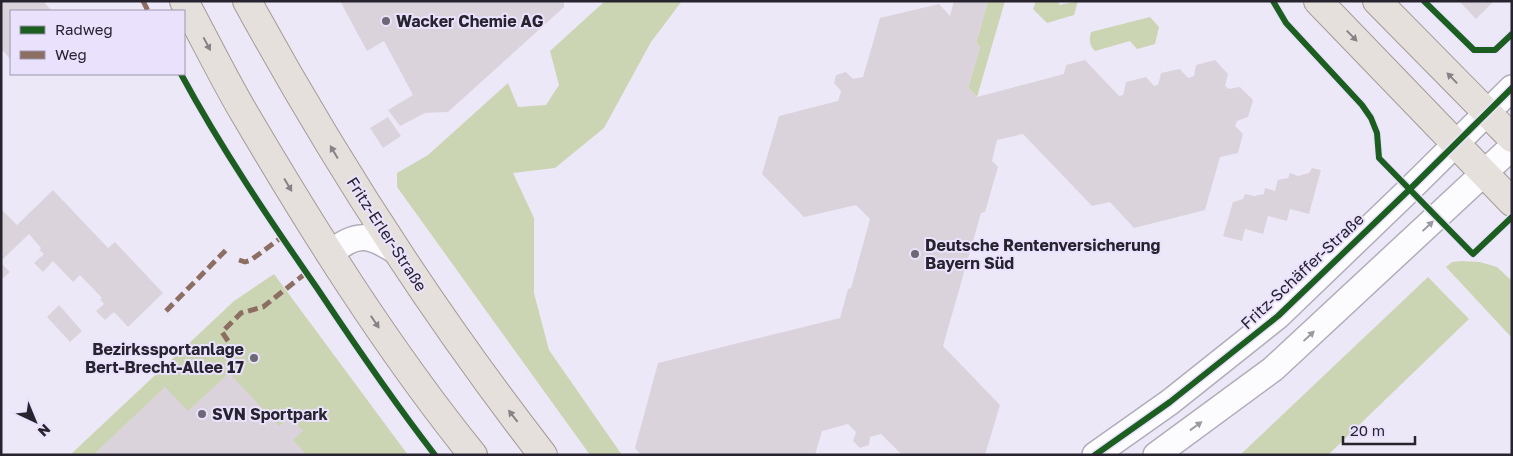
<svg xmlns="http://www.w3.org/2000/svg" width="1513" height="456" font-family="'Golos Text',sans-serif">
<style>
.green{fill:#ccd5b3}
.building{fill:#dbd3dc}
.lines{fill:none;stroke-linecap:round;stroke-linejoin:round}
.minor-casing{stroke:#b1adb9;stroke-width:28}
.major-casing{stroke:#a59a97;stroke-width:30}
.minor{stroke:#fcfcfe;stroke-width:25}
.major{stroke:#e5e0db;stroke-width:28}
.quiet{stroke:#8d6e63;stroke-width:5;stroke-dasharray:10 5;stroke-linecap:butt}
.cycleway-casing{stroke:#eae2fd;stroke-width:9}
.cycleway{stroke:#1b5e20;stroke-width:6}
.oneway{fill:#868285}
.oneway2{fill:#9c9aa1}
.poi-dot{fill:#6c6875;stroke:#eae2fd;stroke-width:2}
.labels{text-anchor:middle;stroke-width:4;stroke-linejoin:round;paint-order:stroke}
.poi-label{font-size:16px;font-weight:bold;fill:#27232f;stroke:#eae2fd;text-anchor:start}
.street-label{font-size:16px;fill:#27232f;stroke:#eae2fd}
</style>
<rect width="100%" height="100%" fill="#ede8f7"/>
<!-- green -->
<path class="green" d="M605,1H682L651,42L604,128L555,168L513,173L534,218V293L549,350L622,455H590L397,187V173L428,155L508,83L518,107L546,105L559,85L550,51Z
M988,1H1005L977,97L968,88L980,47L976,43Z
M1036,1H1057L1060,5L1078,1L1074,15L1047,23L1033,9Z
M1150,17L1159,27L1155,44L1137,49L1130,41L1095,51C1089,45 1089,40 1091,32Z
M1461,261L1480,262L1497,267L1512,281V338L1446,267L1452,262Z
M274,274L408,455H70L234,301Z
M1428,277L1469,319L1328,455H1240Z"/>
<!-- building -->
<path class="building" d="M1,1H43L52,11H11V60L3,51L1,52Z
M340,1H564V7L448,112L425,113L400,126L388,110L413,95L384,41L367,51Z
M954,1H988L976,43L980,47L968,88L977,97L1064,74L1066,65L1085,60L1119,96L1123,95L1126,82L1146,77L1154,86L1158,85L1161,73L1180,69L1188,78L1194,76L1196,65L1215,60L1228,74L1225,86L1229,89L1240,87L1253,100L1248,117L1237,121L1235,126L1243,134L1238,153L1220,157L1205,210L1134,228L1110,202L1092,206L1023,134L997,140L992,161L998,167L985,212L981,213L943,346L1000,405L985,455H902L881,434L870,437L869,445L860,448L853,441L856,432L848,424L822,431L815,455H641L635,448L658,363L840,318L848,289L851,288L870,219L856,205L804,217L762,174L779,116L838,101L841,91L834,83L836,75L846,72L853,79L863,77L880,18L939,4L950,16Z
M1459,1H1494L1476,19Z
M388,117L401,136L383,148L370,128Z
M1312,168L1321,170L1309,214L1290,209L1287,221L1268,216L1263,234L1245,229L1242,241L1223,236L1233,202L1243,199L1245,194L1254,196L1264,194L1265,188L1275,191L1278,180L1288,178L1290,173L1298,176L1309,173Z
M53,190L108,248L115,242L163,293L128,327L114,312L105,320L96,311L104,304L100,299L102,298L80,275L73,282L53,261L43,272L34,263L44,254L39,250L41,248L29,234L1,261V209L17,225Z
M1,263L10,272L2,279H1Z
M59,305L82,331L70,342L47,317Z
M229,373L279,426L289,416L303,431L293,440L305,453L303,455H93L165,387L188,411Z"/>
<g class="lines">
<!-- minor casing -->
<g class="minor-casing">
<path id="minor" d="M329,254C357,232 368,233 397,252
M1095,455L1170,402L1278,316L1410,189L1512,88
M1156,455L1273,369L1512,147"/>
</g>
<!-- major casing -->
<g class="major-casing">
<path id="major" d="M184,1C204,38 222,75 243,111C313,230 386,347 473,455
M247,1C334,160 432,312 543,455
M1318,1L1512,202
M1377,1L1512,138"/>
</g>
<!-- minor -->
<use href="#minor" class="minor"/>
<!-- major -->
<use href="#major" class="major"/>
<!-- quiet -->
<path class="quiet" d="M143,1L148,11
M239,260L245,262L251,260L282,237
M166,311L228,248
M228,341L222,332L241,313L263,307L306,273"/>
<!-- cycleway casing -->
<g class="cycleway-casing">
<path id="cycleway" d="M1273,1L1286,23L1362,105L1371,118L1377,133L1379,158L1473,254L1512,217
M1424,1L1474,50H1495L1512,34
M181,74C221,148 269,219 317,288C355,345 393,401 435,455
M1095,455L1170,402L1278,316L1410,189L1512,88"/>
</g>
<!-- cycleway -->
<use href="#cycleway" class="cycleway"/>
</g>
<!-- one-way arrows -->
<defs><path id="oneway-solid" d="M-6-.8H1V-3.2L6.5 0L1 3.2V.8H-6Z" transform="scale(1.25)"/></defs>
<g class="oneway">
<use href="#oneway-solid" transform="translate(1352 36) rotate(46)"/>
<use href="#oneway-solid" transform="translate(207 44) rotate(62)"/>
<use href="#oneway-solid" transform="translate(1452 78) rotate(-134)"/>
<use href="#oneway-solid" transform="translate(334 152) rotate(-121)"/>
<use href="#oneway-solid" transform="translate(288 185) rotate(59)"/>
<use href="#oneway-solid" transform="translate(375 322) rotate(56)"/>
<use href="#oneway-solid" transform="translate(513 416) rotate(-128)"/>
</g>
<g class="oneway2">
<use href="#oneway-solid" transform="translate(1428 226) rotate(-43)"/>
<use href="#oneway-solid" transform="translate(1309 336) rotate(-43)"/>
<use href="#oneway-solid" transform="translate(1196 426) rotate(-36)"/>
</g>
<!-- markers -->
<g class="poi-dot">
<circle cx="386" cy="21" r="5"/>
<circle cx="915" cy="254" r="5"/>
<circle cx="254" cy="358" r="5"/>
<circle cx="202" cy="414" r="5"/>
</g>
<g class="labels">
<!-- poi labels -->
<g class="poi-label">
<text x="396" y="27">Wacker Chemie AG</text>
<text x="925" y="251">Deutsche Rentenversicherung<tspan x="925" dy="18">Bayern Süd</tspan></text>
<text x="244" y="355" text-anchor="end">Bezirkssportanlage<tspan x="244" dy="18">Bert-Brecht-Allee 17</tspan></text>
<text x="212" y="420">SVN Sportpark</text>
</g>
<!-- street labels -->
<g class="street-label">
<text transform="translate(387 234) rotate(57)" y="6">Fritz-Erler-Straße</text>
<text transform="translate(1302 271) rotate(-43)" y="6">Fritz-Schäffer-Straße</text>
</g>
</g>
<!-- border -->
<rect width="1513" height="456" fill="none" stroke="#27232f" stroke-width="5"/>
<!-- legend -->
<rect x="10" y="10" width="175" height="65" fill="#eae2fd" stroke="#9c96ab"/>
<rect x="20" y="26" width="25" height="8" fill="#1b5e20" stroke="#9c96ab"/>
<text x="55" y="35" font-size="15" fill="#27232f">Radweg</text>
<rect x="20" y="51" width="25" height="8" fill="#8d6e63" stroke="#9c96ab"/>
<text x="55" y="60" font-size="15" fill="#27232f">Weg</text>
<!-- north arrow -->
<g transform="translate(35 421) rotate(136)" stroke="#eae2fd" stroke-width="4" paint-order="stroke">
<path d="M0-4L9 19L0 12L-9 19Z" fill="#27232f"/>
<text y="-8" font-size="14" font-weight="bold" text-anchor="middle" fill="#27232f">N</text>
</g>
<!-- scale -->
<path d="M1343 436v8h72v-8" fill="none" stroke="#27232f" stroke-width="2.5"/>
<text x="1350" y="436" font-size="15" fill="#27232f" stroke="#eae2fd" stroke-width="4" paint-order="stroke">20 m</text>
</svg>
